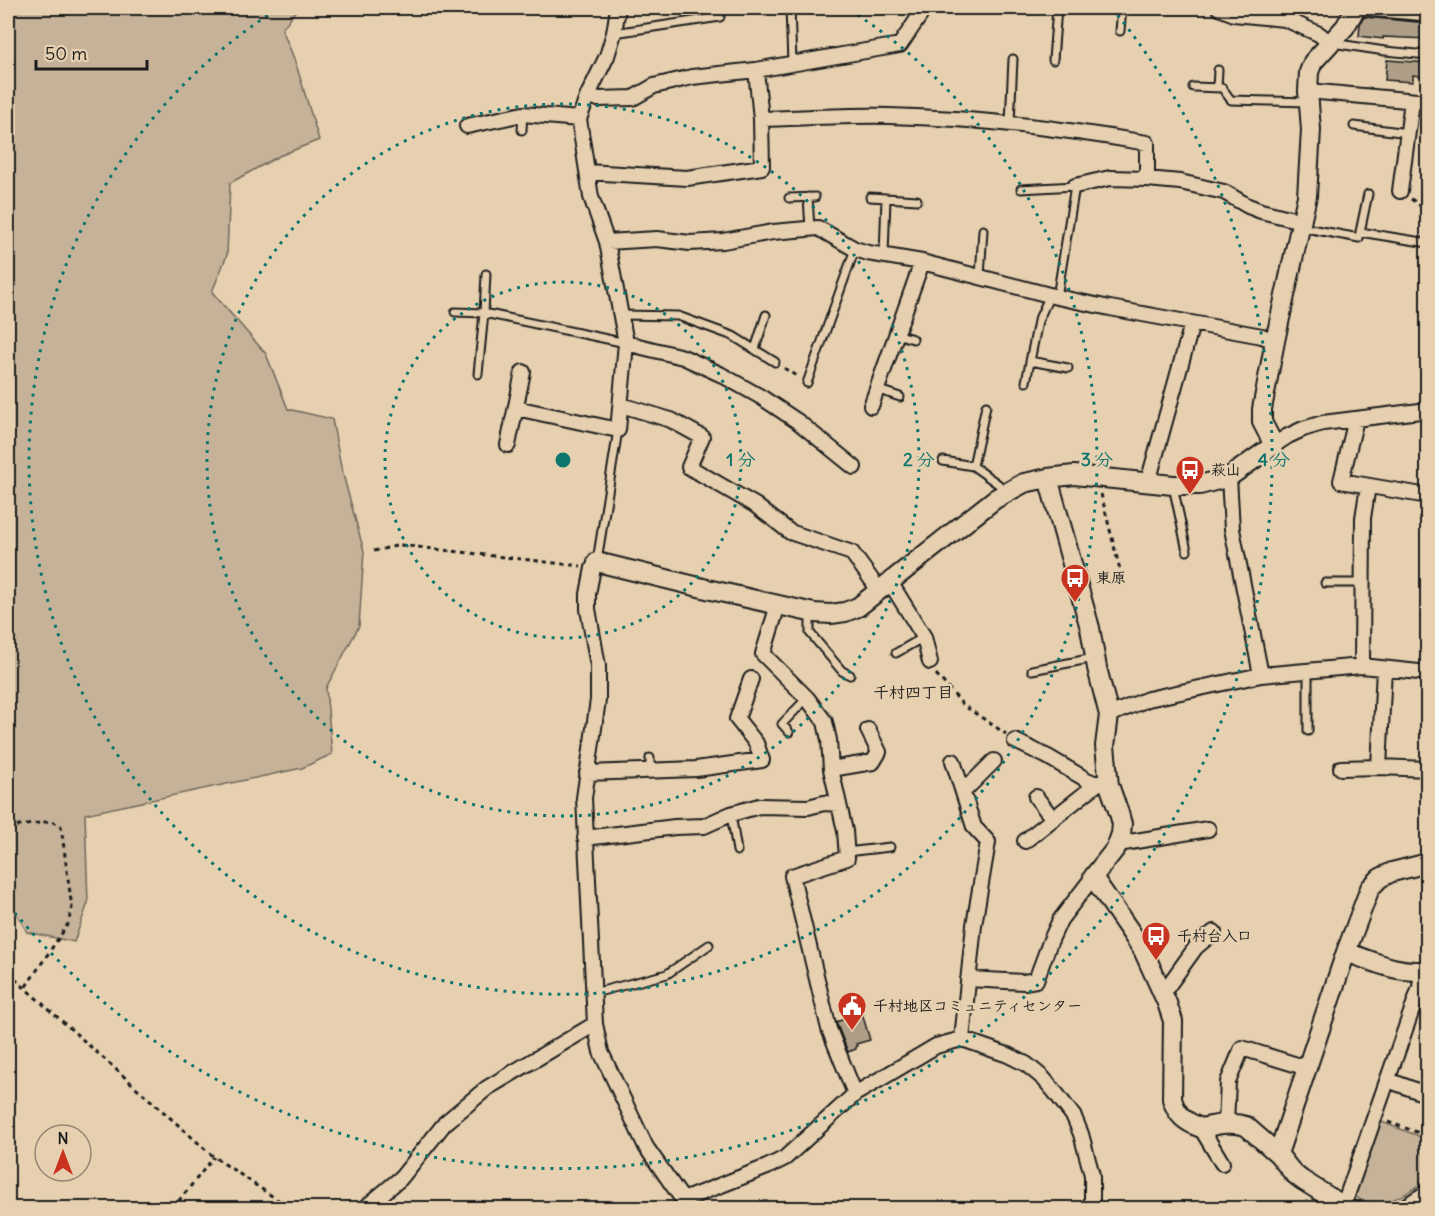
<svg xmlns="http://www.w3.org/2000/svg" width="1435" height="1216" font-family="Delius,'Klee One',sans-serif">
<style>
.green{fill:#c5b298;stroke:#70675a;stroke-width:1.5}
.building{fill:#ae9e87;stroke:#1c1c1c;stroke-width:1.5}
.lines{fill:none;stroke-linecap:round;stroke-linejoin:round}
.lane-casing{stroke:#1c1c1c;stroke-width:11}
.street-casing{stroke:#1c1c1c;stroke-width:18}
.secondary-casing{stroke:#1c1c1c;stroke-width:22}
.path{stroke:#1c1c1c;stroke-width:3;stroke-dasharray:4.5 4.5;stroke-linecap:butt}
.lane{stroke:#e6d0b0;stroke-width:7}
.street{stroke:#e6d0b0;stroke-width:14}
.secondary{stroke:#e6d0b0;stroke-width:18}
.ring{fill:none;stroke:#0f766e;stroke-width:3;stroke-dasharray:3 6}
.labels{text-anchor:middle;stroke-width:5;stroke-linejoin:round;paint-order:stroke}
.poi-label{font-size:15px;font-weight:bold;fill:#1c1c1c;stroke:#e6d0b0;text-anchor:start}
.neighbourhood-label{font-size:16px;font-weight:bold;fill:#1c1c1c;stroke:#e6d0b0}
.centre{fill:#0f766e;stroke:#e6d0b0;stroke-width:3}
.ring-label{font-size:18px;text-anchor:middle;font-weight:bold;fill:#0f766e;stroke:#e6d0b0;stroke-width:5;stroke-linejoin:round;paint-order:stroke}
</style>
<rect width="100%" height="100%" fill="#e6d0b0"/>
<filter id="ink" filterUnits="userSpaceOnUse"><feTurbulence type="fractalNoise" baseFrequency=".0167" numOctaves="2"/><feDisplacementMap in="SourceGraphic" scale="12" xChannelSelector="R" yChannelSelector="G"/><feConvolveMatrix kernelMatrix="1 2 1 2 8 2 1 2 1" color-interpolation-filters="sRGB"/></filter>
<g filter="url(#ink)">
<!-- green -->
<path class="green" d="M8,8H298L282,29L295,61L319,140L279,156L230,183L227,255L212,292L266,354L288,409L332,419L341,467L364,551L359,626L326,688L332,754L302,768L85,814L88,903L74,942L27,932L8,899Z
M1379,1121L1427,1139V1180C1407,1194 1374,1216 1353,1194Z"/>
<!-- building -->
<path class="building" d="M1364,17L1428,23V39L1383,37V39L1359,36L1360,24Z
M1387,60L1428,63V77L1413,75V82L1385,80Z
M862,1013L870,1040L856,1044L857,1046L855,1047L856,1049L848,1052L836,1022Z"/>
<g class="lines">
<!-- lane casing -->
<g class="lane-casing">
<path id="lane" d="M790,8L792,63
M1355,11L1428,17
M1120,31L1122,8
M614,33L720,17
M1332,43L1385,51L1428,55
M1053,60L1057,8
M1193,87L1222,88L1231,100L1307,102
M1217,88L1218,70
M1010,123L1013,59
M1354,126L1408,133
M522,130L523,114
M1021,189L1075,186L1057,297
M808,197L810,229
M870,197L917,200
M789,198L815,197
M1300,227L1359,238L1360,232L1428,243
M1360,232L1368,194
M884,255L886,198
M980,276L983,230
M455,312L484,313L626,343
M621,315L678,316L733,336L775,362
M896,334L913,339
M755,349L766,315
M1030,361L1068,368
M478,374L484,313L486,274
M1026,382L1038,321L1050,295
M807,383L855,249
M876,389L900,397
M943,461L973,466L998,484L1006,492
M973,466L986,406
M1173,486L1187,551
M597,561L618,430
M1325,583H1362
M810,612V633L842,671L850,675
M896,653L924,637
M1032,670L1094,658
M1308,731V671
M789,732L782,724L807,698
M650,771V758
M731,814L737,851
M846,852L890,847
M594,993L667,974L709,945"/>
</g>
<!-- street casing -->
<g class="street-casing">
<path id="street" d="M1219,8L1234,14L1285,19L1319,34L1330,43
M1308,91L1428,102
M588,95L598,99L633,98L654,86L692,77L756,70L900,45L925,8
M761,119C803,118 846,115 889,116C976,118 1061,128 1147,143V179
M467,126L523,114L579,119
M587,172L687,178L762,167L761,119L756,70
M1075,186L1110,178L1147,179L1180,182L1224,192L1248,206L1261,211L1301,221
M1400,191L1412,101
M607,242L657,239L690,243L723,241L773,232L818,228L855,249L868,253L922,262L1057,297L1110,308L1262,336L1275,341
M626,343L683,357L720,374L761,397L797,421L854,467
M621,405L671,420L702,437L689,467L755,505L790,532L852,553L879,590
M871,406L922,262
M516,408L618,430L626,343L607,242L591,197L579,119L588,95L607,56L614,33L618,8
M1356,419L1341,481L1428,496
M508,445L523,372
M1274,445L1288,436L1303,429L1323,423L1428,410
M1229,477L1232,529L1261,675
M1148,482L1192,324
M597,562L593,568L588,594V609L598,666V700L584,798L595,1024L601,1052L646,1147L683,1200L687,1208
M890,582L924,637L930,662
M778,605L763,654L807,698L825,722L829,740L831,769L845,831L847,858L792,876L829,1029L855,1094
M1362,666L1363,518L1368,486
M1384,669L1379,767L1428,769
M1109,715L1148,699L1261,675L1362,666L1428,673
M1015,741L1048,757L1087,780L1097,784
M953,761L974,827L988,842L974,925L962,1039
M1341,768L1379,767
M831,769L873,762L879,752L868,730
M587,773L696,769L762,760L756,743L737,719L751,679
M963,792L994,761
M1036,797L1053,819
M585,838L675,827L704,826L731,814L759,806L808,807L824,803L839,804
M1025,841L1097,784L1108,780
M1118,844L1208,829
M968,979L1024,982L1036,980L1050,942L1060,920L1093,877
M1163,993L1196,947L1214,932
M1388,1080L1428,1095
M1226,1123L1228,1082L1242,1048L1307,1068
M1201,1128L1222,1163
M683,1200L767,1167L785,1158L855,1094L936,1046L962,1039L1008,1055L1026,1064L1043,1078L1055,1092L1074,1117L1081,1134L1092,1175V1208
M1343,1207L1420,987L1422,971
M365,1208L401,1178L445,1123L487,1088L595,1024"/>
</g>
<!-- secondary casing -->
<g class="secondary-casing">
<path id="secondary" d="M1048,478L1090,628L1097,668L1109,715L1105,746L1109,785L1119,813L1122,824L1121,834L1116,848L1093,877L1143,950L1167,1003L1173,1021L1172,1099C1177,1116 1186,1122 1201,1128C1216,1125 1231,1121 1246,1126L1278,1154L1293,1173L1302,1180L1347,1208
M597,562L707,589L814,613L831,614L845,612L858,607L995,499L1024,483L1048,478L1074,475L1173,485H1200L1229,477L1274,445L1262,422V409L1275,341L1307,196L1311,130L1308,91L1309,72L1313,62L1345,27L1356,8
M1346,952C1372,961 1400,975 1428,970
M1278,1154L1346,952L1370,888L1380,878L1392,872L1428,863
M1406,1208L1428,1194"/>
</g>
<!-- path -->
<path class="path" d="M1411,199L1428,211
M784,368L798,377
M1101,494L1121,574
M374,551L400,545L581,566
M936,674L963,705L1006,734
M8,828L51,821L61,826L72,908L68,924L25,988
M8,973L214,1157L290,1208
M1388,1122L1428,1136
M173,1208L214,1157"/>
<!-- lane -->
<use href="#lane" class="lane"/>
<!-- street -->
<use href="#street" class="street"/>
<!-- secondary -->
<use href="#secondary" class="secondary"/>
</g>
</g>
<!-- distance rings -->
<g class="ring">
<circle cx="563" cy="460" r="178"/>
<circle cx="563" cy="460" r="356"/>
<path d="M850 10A534 534 0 1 1 276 10"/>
<path d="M1112 8A711 711 0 1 1 10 907"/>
</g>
<!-- icons -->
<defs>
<g id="bus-pin" transform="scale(1.5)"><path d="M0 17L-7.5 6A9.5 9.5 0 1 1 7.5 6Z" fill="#c8321e" stroke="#e6d0b0"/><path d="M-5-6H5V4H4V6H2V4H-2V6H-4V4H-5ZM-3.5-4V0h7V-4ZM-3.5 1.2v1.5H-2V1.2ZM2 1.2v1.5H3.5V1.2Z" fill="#fff"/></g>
<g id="civic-pin" transform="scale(1.5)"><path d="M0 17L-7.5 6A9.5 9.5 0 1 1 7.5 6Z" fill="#c8321e" stroke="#e6d0b0"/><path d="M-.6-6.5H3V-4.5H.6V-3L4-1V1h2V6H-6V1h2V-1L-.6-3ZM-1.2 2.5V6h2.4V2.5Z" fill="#fff"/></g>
</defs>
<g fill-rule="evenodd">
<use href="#bus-pin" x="1190" y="470"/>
<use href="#bus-pin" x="1075" y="578"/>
<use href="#bus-pin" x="1156" y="936"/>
<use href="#civic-pin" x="852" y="1006"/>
</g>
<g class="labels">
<!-- poi labels -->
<g class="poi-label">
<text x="1211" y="475">萩山</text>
<text x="1096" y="583">東原</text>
<text x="1177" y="941">千村台入口</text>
<text x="873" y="1011">千村地区コミュニティセンター</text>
</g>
<!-- neighbourhood labels -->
<g class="neighbourhood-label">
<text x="913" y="698">千村四丁目</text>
</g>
</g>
<circle cx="563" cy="460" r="9" class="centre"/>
<g class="ring-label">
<text x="741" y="466">1 分</text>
<text x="919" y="466">2 分</text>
<text x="1097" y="466">3 分</text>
<text x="1274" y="466">4 分</text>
</g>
<!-- margin -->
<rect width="1435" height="1216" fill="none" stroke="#e6d0b0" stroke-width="30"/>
<rect x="15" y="15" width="1405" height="1186" fill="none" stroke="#1c1c1c" stroke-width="2" filter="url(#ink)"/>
<!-- north arrow -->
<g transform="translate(63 1153)"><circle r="28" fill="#e6d0b0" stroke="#958875" stroke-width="1.5"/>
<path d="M0-4.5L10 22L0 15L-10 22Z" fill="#c8321e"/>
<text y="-9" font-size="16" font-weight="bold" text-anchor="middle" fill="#1c1c1c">N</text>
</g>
<!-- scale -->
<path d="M36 60v9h111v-9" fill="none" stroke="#1c1c1c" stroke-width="3"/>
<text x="45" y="60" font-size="18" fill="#1c1c1c" stroke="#e6d0b0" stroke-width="4.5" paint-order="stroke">50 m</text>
</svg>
